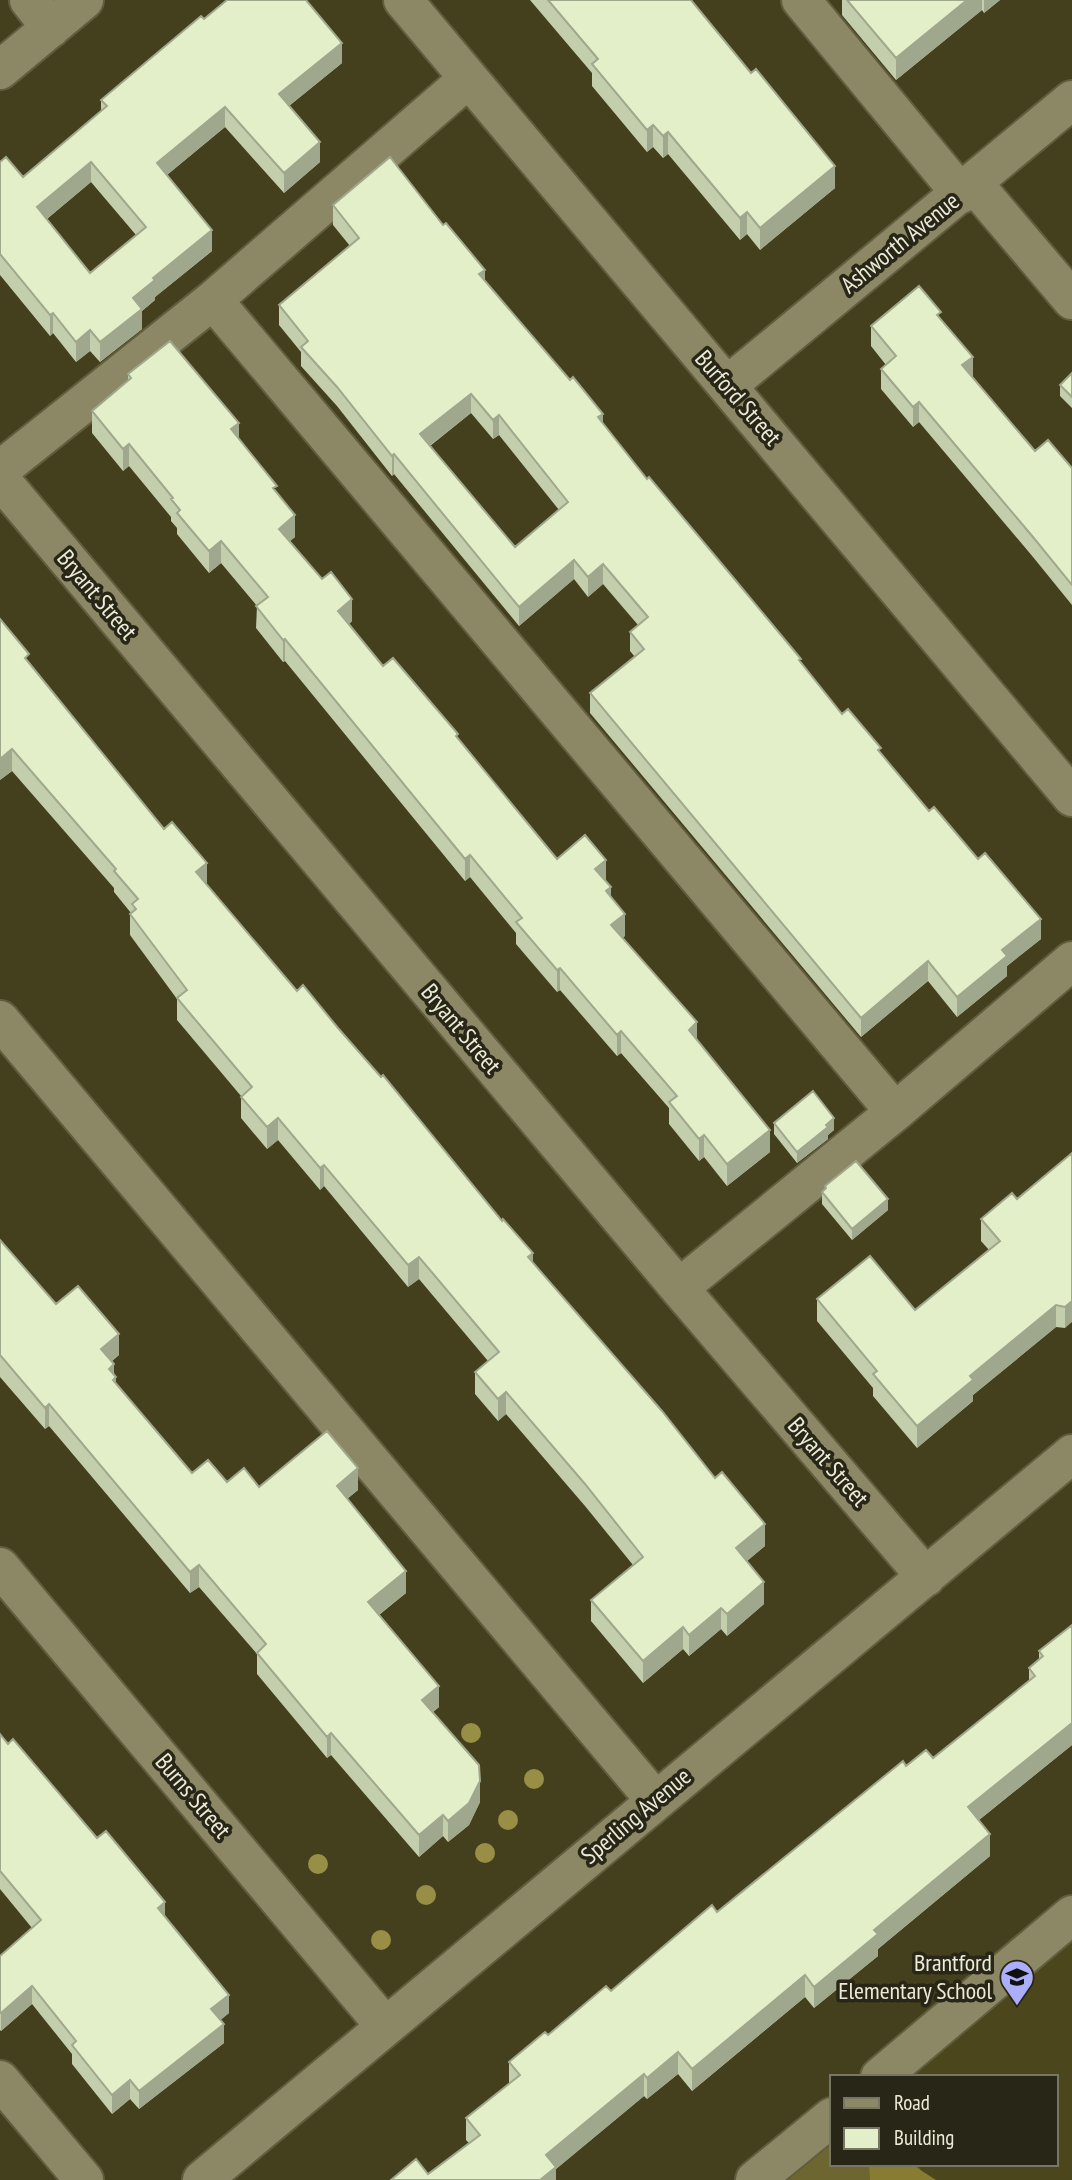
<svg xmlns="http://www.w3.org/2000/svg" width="1072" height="2180" font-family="'PT Sans Narrow',sans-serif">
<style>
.built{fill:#4c461c}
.green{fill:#6d6631}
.forest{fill:#877c32}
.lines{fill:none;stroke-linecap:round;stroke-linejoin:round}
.minor-casing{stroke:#615d3f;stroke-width:42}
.minor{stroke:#8c8764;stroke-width:38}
.tree{fill:#988e46}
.wall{fill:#c3cead;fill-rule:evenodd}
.shaded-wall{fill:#9fa78d}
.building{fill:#e3efc9;stroke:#9fa78d;stroke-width:2;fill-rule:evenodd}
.labels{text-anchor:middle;stroke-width:7;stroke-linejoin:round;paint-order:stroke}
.street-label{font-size:24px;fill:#edebd8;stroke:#282617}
.poi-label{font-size:24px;fill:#edebd8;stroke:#282617;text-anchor:end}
</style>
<rect width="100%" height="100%" fill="#44401e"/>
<!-- built -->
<path class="built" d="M1072,1915V2180H929L916,2164H1056V2077H880Z"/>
<!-- green -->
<path class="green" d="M832,2117V2164H916L929,2180H755Z"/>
<!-- forest -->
<path class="forest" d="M869,2164H911L936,2180H870Z"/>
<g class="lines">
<!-- minor casing -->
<g class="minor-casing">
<path id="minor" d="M29,0L51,28
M403,0L1072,797
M801,0L961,194
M0,70L84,0
M973,183L1072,300
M213,300L895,1112
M728,385L1072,100
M0,470L213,300L468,79
M0,479L679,1288L926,1577
M0,1020L655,1800
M679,1288L895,1112L1072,961
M0,1567L385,2026
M880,2077L1072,1915
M0,2080L84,2180
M202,2180L1072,1454
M755,2180L832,2117"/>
</g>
<!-- minor -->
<use href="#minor" class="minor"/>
</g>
<!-- trees -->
<g class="tree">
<circle cx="471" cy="1733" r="10"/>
<circle cx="534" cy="1779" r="10"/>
<circle cx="508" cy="1820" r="10"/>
<circle cx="485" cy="1853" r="10"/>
<circle cx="318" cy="1864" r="10"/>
<circle cx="426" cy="1895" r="10"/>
<circle cx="381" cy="1940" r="10"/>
</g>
<!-- wall -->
<path class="wall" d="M530,0H691L835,188L760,250L747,234L740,240L668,154L663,158L653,147L647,152L592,86V73Z
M842,0H1000L984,13L982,10L896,80L842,15Z
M204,19L342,63L289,106L320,162L284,193L225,127L167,175L212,251L155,297V300L142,311V329L100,362L90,351L76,362L53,333L50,336L0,275V162L23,177L101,111V100ZM91,182L136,235L90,273L47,219Z
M333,205L485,281L603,423L647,479L801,663L842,714L881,753L929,811L1041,939L1007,966V976L957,1017L928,981L861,1037L590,713V693L635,657L630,651V632L638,625L603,584L588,597L574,579L519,626L394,474L392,476L337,406L301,366V352L279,325V305L350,246L333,225ZM471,413L493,439L499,435L559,510L515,547L430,446Z
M941,320L973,377L1035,451L1072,468V605L1033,557L919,422L913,427L881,389V369L886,365L871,346V326Z
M1072,373V408L1060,396V385Z
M128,374L239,439L277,493L295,537L290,541L352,621L349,624L383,666L458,739L557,859L606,881L625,936L623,937L697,1040L770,1152L727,1186L704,1157L699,1161L669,1124V1108L621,1053L617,1056L560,990L557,992L516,944V933L470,877L465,881L285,661L283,662L256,628L257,606L221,563L209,573L177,534V528L171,521V517L129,466L123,471L92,433V411L128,381Z
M29,662L207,885L297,991L338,1028L533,1263L765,1546L747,1561L764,1604L727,1636L721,1629L689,1656L683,1649L643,1683L591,1621V1600L633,1565L585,1506L506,1414L498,1421L475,1394V1372L488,1361L419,1279L408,1287L324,1186L320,1190L278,1140L267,1149L241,1118V1096L177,1020V999L130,935V914L131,913L114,892V888L12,771L0,780Z
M774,1123L834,1130L828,1135V1139L797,1163L774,1134Z
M1072,1153L1065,1328L1056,1327L973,1395V1401L917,1448L873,1396V1388L817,1321V1299L915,1310L989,1250L981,1241V1219L1017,1199Z
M825,1186L888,1210L852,1240L822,1204V1192L825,1190Z
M0,1240L56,1304L119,1355L112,1361L116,1383L192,1473L227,1482L259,1487L358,1490L347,1499L406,1593L379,1615L439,1707L433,1712L480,1802L469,1825L448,1842L443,1836L419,1857L331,1755L327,1758L257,1674V1654L199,1587L190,1593L49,1426L45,1429L0,1377Z
M1072,1625V1745L979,1820L990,1856L878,1949V1956L814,2008L805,1997L692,2091L678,2074L647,2099L644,2096L556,2169V2180L428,2174L469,2143L466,2140V2118L509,2084V2062L611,1991L717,1912L906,1766L933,1758L1029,1681V1668L1039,1660V1651Z
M0,1734L97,1838L165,1916L229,2013L220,2020L224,2043L139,2109L130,2099L112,2114L72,2064V2054L32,2004L1,2031L0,2030V1956L32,1928L0,1889Z"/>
<!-- shaded-wall -->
<path class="shaded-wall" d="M967,0H982V10L896,80V58Z
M984,0H1000L984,13Z
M342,43V63L279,114V94Z
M225,107V127L157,183V163Z
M653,125V147L647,152V130Z
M668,132V154L663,158V136Z
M320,142V162L284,193V173Z
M91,162V182L37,227V207Z
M835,166V188L760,250V228Z
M747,212V234L740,240V218Z
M212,230V251L155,297V300L142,311V329L100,362V342L133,298L153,278Z
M485,270V289L479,274Z
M53,313V333L50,336V315Z
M90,330V351L76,362V342Z
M973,357V377L962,365Z
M471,394V413L420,453V434Z
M919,402V422L913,427V407Z
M603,414V433L598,417Z
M499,415V435L493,439V420Z
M239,423V444L231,429Z
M129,444V466L123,471V449Z
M394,454V474L392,476V456Z
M295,515V537L279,550V529Z
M221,541V563L209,573V551Z
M574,560V579L519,626V607Z
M603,564V584L588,597V577Z
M352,599V621L338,633V611Z
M285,639V661L283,662V640Z
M12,749V771L0,780V759Z
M470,855V877L465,881V859Z
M606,860V882L595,869Z
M207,863V885L196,872Z
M611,887V909L606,891Z
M625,914V936L611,947V925Z
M1041,919V939L1007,966V976L957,1017V997L1002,950Z
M928,961V981L861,1037V1018Z
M560,968V990L557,992V970Z
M697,1022V1044L689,1030Z
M621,1031V1053L617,1056V1035Z
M278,1118V1140L267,1149V1127Z
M834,1118V1130L828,1135V1139L797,1163V1152Z
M770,1130V1152L727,1186V1164Z
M704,1135V1157L699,1161V1139Z
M324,1165V1186L320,1190V1168Z
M888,1199V1210L852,1240V1229Z
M533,1253V1275L528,1257Z
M419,1257V1279L408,1287V1265Z
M1072,1301V1322L1065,1328V1307Z
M1056,1305V1327L973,1395V1401L917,1448V1426L970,1376Z
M119,1334V1355L101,1370V1349Z
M114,1364V1379L116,1377V1399L109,1369Z
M506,1392V1414L498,1421V1399Z
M49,1404V1426L45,1429V1408Z
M358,1468V1490L337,1507V1486Z
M765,1524V1546L736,1570V1548Z
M199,1565V1587L190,1593V1572Z
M406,1571V1593L368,1623V1602Z
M764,1582V1604L727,1636V1614Z
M721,1608V1629L689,1656V1635Z
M683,1627V1649L643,1683V1661Z
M439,1686V1707L422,1721V1700Z
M1072,1723V1745L968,1829V1807Z
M331,1733V1755L327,1758V1737Z
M480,1781V1802L469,1825L448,1842V1821Z
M443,1815V1836L419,1857V1835Z
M990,1834V1856L878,1949V1956L814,2008V1987L874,1930Z
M165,1902V1921L158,1908Z
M805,1975V1997L692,2091V2069Z
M32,1986V2004L1,2031V2013Z
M229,1995V2013L211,2028V2009Z
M224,2024V2043L139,2109V2091Z
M678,2052V2074L647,2099V2078Z
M644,2074V2096L556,2169V2180H540L546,2155Z
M130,2080V2099L112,2114V2095Z"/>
<!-- building -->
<path class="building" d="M227,0H306L342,43L279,94L320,142L284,173L225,107L157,163L212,230L153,278L155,280L133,298L142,309L100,342L90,330L76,342L53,313L50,315L0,254V162L6,157L23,177L107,106L101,100L201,16L204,19ZM91,162L146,227L90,273L37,207Z
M548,0H691L751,73L756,69L835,166L760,228L747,212L740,218L668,132L663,136L653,125L647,130L592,64L598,59Z
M847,0H967L896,58Z
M390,157L443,225L446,223L485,270L479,274L570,380L573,377L603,414L598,417L647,479L649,477L737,582L801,659L799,660L842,714L848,709L881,748L878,750L929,811L934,807L978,859L985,853L1041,919L1002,950L1007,956L957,997L928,961L861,1018L590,693L644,649L630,632L648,617L603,564L588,577L574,560L519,607L394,454L392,456L337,387L301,347L308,341L279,305L359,238L333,205ZM471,394L493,420L499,415L568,502L515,547L420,434Z
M919,286L941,312L937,315L973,357L962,365L1035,451L1048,440L1072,468V585L1033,537L919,402L913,407L881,369L896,356L871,326Z
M170,341L239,423L231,429L277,486L273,488L295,515L279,529L322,579L331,572L352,599L338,611L383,666L393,658L458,734L456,736L557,859L585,835L606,860L595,869L611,887L606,891L625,914L611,925L697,1022L689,1030L770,1130L727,1164L704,1135L699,1139L669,1102L677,1096L621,1031L617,1035L560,968L557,970L516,922L522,918L470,855L465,859L285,639L283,640L256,606L268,597L221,541L209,551L177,513L180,510L171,499L173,498L129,444L123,449L92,411L131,378L128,374Z
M1072,373V397L1060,385Z
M0,619L29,654L25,658L164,829L172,822L207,863L196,872L297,991L303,985L338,1028L381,1077L383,1075L502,1221L503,1219L533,1253L528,1257L662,1411L715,1478L722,1472L765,1524L736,1548L764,1582L727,1614L721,1608L689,1635L683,1627L643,1661L591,1600L643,1557L585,1484L506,1392L498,1399L475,1372L499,1352L419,1257L408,1265L324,1165L320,1168L278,1118L267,1127L241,1097L252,1087L177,998L187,990L130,914L136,909L132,904L138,899L114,871L116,869L12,749L0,759Z
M813,1091L834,1118L826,1125L828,1127L797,1152L774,1123Z
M1072,1153V1301L1065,1307L1056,1305L970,1376L973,1380L917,1426L873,1374L877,1371L817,1299L870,1256L915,1310L1000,1241L981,1219L1012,1193L1017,1199Z
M856,1161L888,1199L852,1229L822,1192L826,1188L825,1186Z
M0,1240L56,1304L78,1286L119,1334L101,1349L114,1364L109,1369L116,1377L113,1380L192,1473L208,1460L227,1482L244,1468L259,1487L327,1431L358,1468L337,1486L406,1571L368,1602L439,1686L422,1700L479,1765L480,1781L469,1803L448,1821L443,1815L419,1835L331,1733L327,1737L257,1653L266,1644L199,1565L190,1572L49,1404L45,1408L0,1355Z
M1072,1625V1723L968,1807L990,1834L874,1930L878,1934L814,1987L805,1975L692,2069L678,2052L647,2078L644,2074L546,2155L556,2167L540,2180H391L416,2159L428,2174L480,2135L466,2118L520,2075L509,2062L545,2032L548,2035L606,1986L611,1991L712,1905L717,1912L903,1761L906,1766L926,1750L933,1758L1035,1676L1029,1668L1043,1656L1039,1651Z
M0,1734L8,1744L13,1739L97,1838L106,1831L165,1902L158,1908L229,1995L211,2009L224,2024L139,2091L130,2080L112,2095L72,2045L76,2041L32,1986L1,2013L0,2012V1956L41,1920L0,1871Z"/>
<!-- icons -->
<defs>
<g id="school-pin" transform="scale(1.75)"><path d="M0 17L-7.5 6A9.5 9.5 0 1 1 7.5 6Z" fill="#abaffb" stroke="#282617"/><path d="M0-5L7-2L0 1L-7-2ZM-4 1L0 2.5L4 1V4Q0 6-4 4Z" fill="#111"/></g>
</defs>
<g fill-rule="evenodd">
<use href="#school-pin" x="1017" y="1977"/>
</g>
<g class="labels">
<!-- street labels -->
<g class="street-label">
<text transform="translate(900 243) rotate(-39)" y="8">Ashworth Avenue</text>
<text transform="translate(738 398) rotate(49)" y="8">Burford Street</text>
<text transform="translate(97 595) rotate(50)" y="8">Bryant Street</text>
<text transform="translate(461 1029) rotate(50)" y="8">Bryant Street</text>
<text transform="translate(828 1462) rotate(49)" y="8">Bryant Street</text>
<text transform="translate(193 1796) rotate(50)" y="8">Burns Street</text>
<text transform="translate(636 1816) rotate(-40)" y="8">Sperling Avenue</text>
</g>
<!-- poi labels -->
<g class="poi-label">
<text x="992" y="1971">Brantford<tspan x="992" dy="28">Elementary School</tspan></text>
</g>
</g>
<!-- legend -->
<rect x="830" y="2075" width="228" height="91" fill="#282617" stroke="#777564" stroke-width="2"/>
<rect x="844" y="2098" width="35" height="10" fill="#8c8764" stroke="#777564" stroke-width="2"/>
<text x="894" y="2110" font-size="21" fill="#edebd8">Road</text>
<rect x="844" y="2128" width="35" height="21" fill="#e3efc9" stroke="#777564" stroke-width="2"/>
<text x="894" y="2145" font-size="21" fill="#edebd8">Building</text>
</svg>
